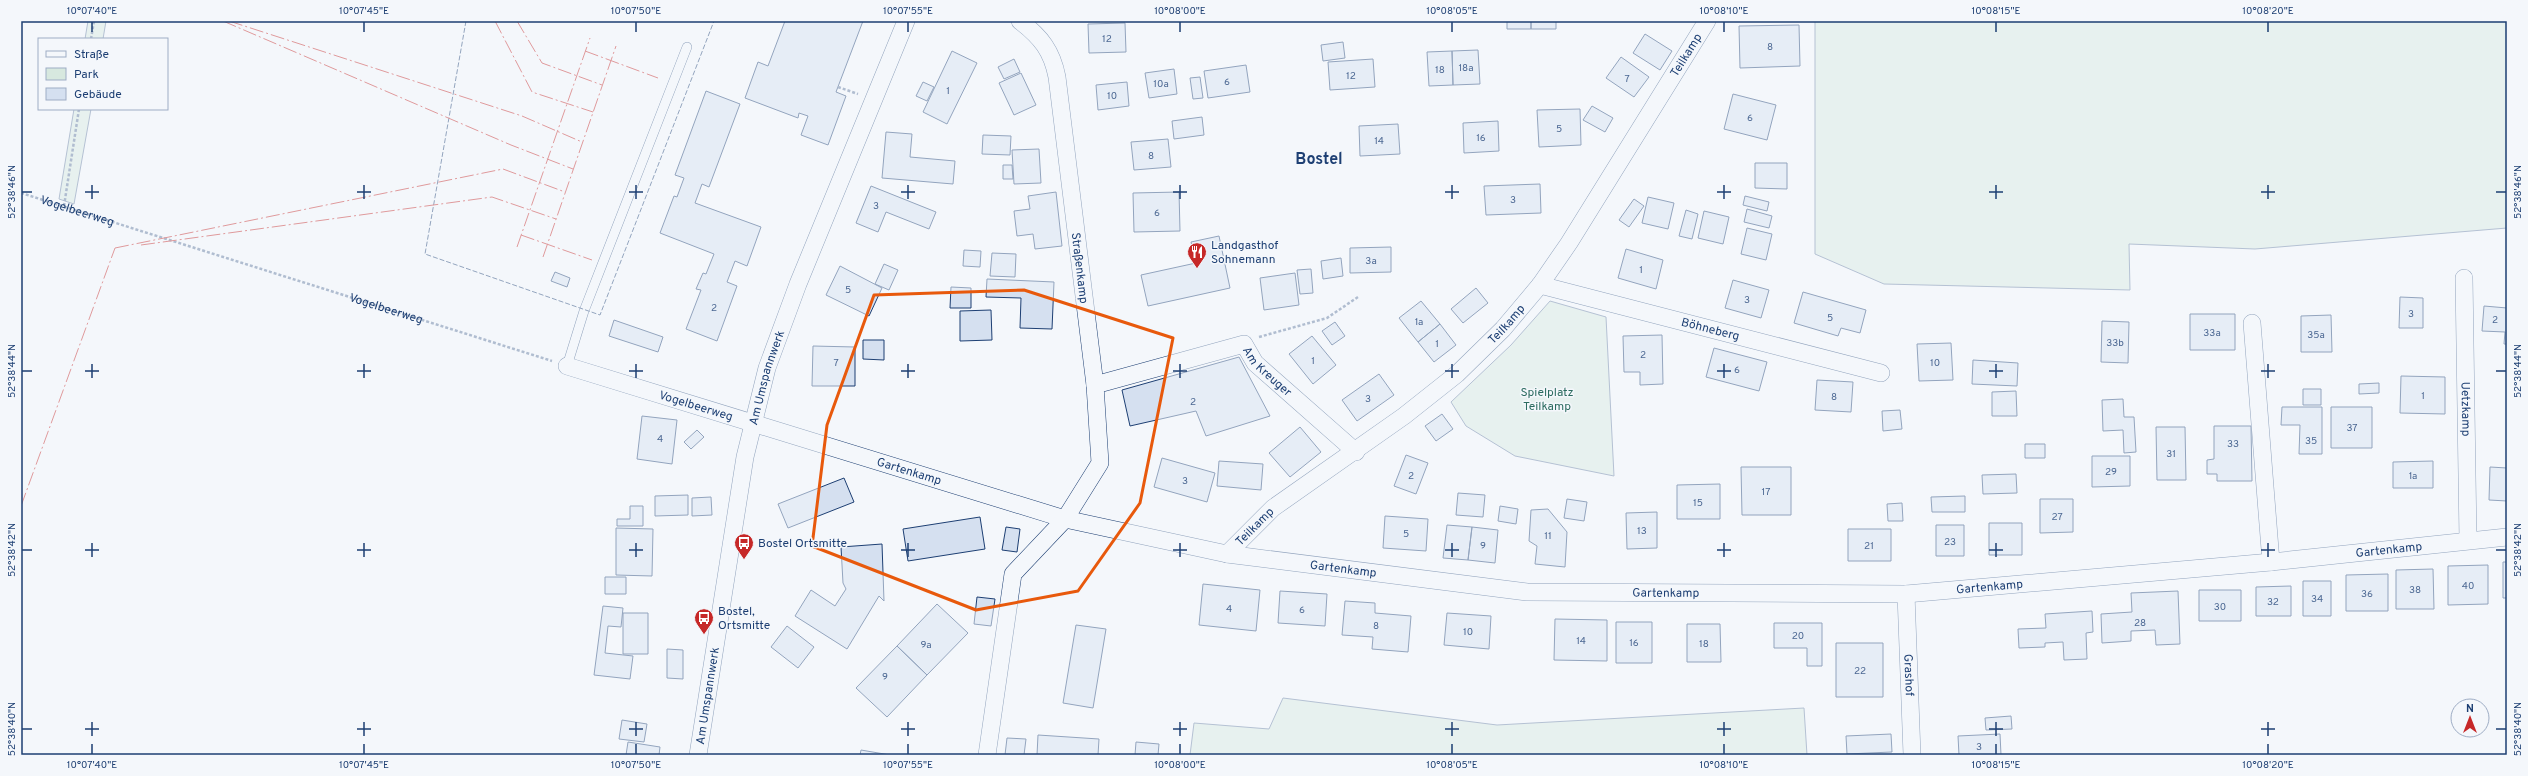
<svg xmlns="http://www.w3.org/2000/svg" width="2528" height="776" font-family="Overpass,sans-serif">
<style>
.green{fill:#d7e8df;stroke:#687fa3}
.building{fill:#d5e0f0;stroke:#1d3f73}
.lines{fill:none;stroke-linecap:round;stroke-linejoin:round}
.service-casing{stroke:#1d3f73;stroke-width:10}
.minor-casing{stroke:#1d3f73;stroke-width:18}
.path{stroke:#5e769c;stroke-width:2.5;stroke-dasharray:3 2;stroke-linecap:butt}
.service{stroke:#f4f7fb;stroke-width:9}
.minor{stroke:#f4f7fb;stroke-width:17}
.fence{stroke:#1d3f73;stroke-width:1;stroke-dasharray:5 2;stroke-linecap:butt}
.power{stroke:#c62828;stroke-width:1;stroke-dasharray:14 3 2 3;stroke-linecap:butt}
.marked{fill:none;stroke:#e8590c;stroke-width:3;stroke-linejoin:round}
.ticks{fill:none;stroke:#1d3f73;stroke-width:1.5}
.labels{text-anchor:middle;stroke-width:3;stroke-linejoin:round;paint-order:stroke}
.number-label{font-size:10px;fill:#4b6792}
.street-label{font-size:12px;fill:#1d3f73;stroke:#f4f7fb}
.poi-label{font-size:12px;fill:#1d3f73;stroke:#f4f7fb;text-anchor:start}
.park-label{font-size:12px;fill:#2c6c60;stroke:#f4f7fb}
.district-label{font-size:16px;font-weight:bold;fill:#1d3f73;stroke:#f4f7fb}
.neatline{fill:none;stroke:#1d3f73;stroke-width:1.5}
.ticks-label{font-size:10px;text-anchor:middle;fill:#1d3f73}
</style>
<rect width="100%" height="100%" fill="#f4f7fb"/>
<!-- green -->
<path class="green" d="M88,21H106L103,39H85Z
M1815,21H2507V228L2255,249L2129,244L2130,290L1884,284L1815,254Z
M74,109H91L74,204L59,199Z
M1550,301L1606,317L1614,476L1515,456L1466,426L1451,402L1511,345Z
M1283,698L1497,725L1804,708L1807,755H1190L1194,723L1269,729Z"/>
<!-- building -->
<path class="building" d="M785,21H863L836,92L846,96L828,145L801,135L808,116L799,113L798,118L745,98L758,62L768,66Z
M1507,21H1531V29H1507Z
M1531,21H1556V29H1531Z
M1125,23L1126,52L1089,53L1088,24Z
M1799,25L1800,66L1740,68L1739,26Z
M1645,34L1672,51L1660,70L1633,53Z
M1343,42L1345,58L1323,61L1321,45Z
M1478,50L1480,84L1453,85L1452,51Z
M952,51L977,63L947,124L923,112Z
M1452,51L1453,85L1429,86L1427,52Z
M1621,57L1649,77L1634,97L1606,78Z
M1014,59L1020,72L1004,79L998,67Z
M1373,59L1375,87L1330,90L1328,62Z
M1246,65L1250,92L1208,98L1204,71Z
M1174,69L1177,94L1149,98L1145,73Z
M1021,73L1036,105L1014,115L999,83Z
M1200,77L1203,98L1193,99L1190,78Z
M923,82L934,87L927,101L916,96Z
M1127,82L1129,106L1098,110L1096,85Z
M706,91L740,104L709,187L702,184L695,203L761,227L747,266L735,261L727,282L737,286L717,341L686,329L701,290L696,289L703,273L706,274L714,254L660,233L674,196L677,197L684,178L675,175Z
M1733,94L1776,105L1767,140L1724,129Z
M1592,106L1613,118L1605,132L1583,120Z
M1580,109L1581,145L1539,147L1537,110Z
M1202,117L1204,135L1174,139L1172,121Z
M1498,121L1499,151L1464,153L1463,123Z
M1398,124L1400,154L1360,156L1359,126Z
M886,132L912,134L910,157L955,161L953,184L882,178Z
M983,135L1011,136L1010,155L982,154Z
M1168,139L1171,167L1134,170L1131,142Z
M1039,149L1041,183L1014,184L1012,150Z
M1755,163H1787V189L1755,188Z
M1003,165H1012L1013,179H1003Z
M1540,184L1541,213L1486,215L1484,186Z
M871,186L936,212L929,229L886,212L878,232L856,223Z
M1056,192L1062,246L1035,249L1033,234L1017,236L1014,211L1030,209L1028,196Z
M1179,192L1180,231L1134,232L1133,193Z
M1745,196L1769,202L1767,211L1743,205Z
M1648,197L1674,203L1668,229L1642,223Z
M1634,199L1644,206L1629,227L1619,220Z
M1747,209L1772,216L1769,228L1744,222Z
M1686,210L1698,214L1692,239L1679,236Z
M1704,211L1729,217L1723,244L1698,238Z
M1747,228L1772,234L1766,260L1741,254Z
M1219,236L1230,288L1148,306L1141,275L1196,263L1191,242Z
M1391,247V272L1350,273V248Z
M1626,249L1663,260L1656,289L1618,278Z
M964,250L981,251L980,267L963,266Z
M992,253L1016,254L1015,277L990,276Z
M1341,258L1343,276L1323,279L1321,261Z
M884,264L898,270L889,290L875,284Z
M840,266L882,288L869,316L826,295Z
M1311,269L1313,293L1300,294L1297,270Z
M555,272L570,278L567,287L551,281Z
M1295,273L1299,305L1264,310L1260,278Z
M987,279L1054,282L1052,329L1020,328L1021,298L986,297Z
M1733,280L1769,290L1761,318L1725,308Z
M951,287L971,288V308H950Z
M1476,288L1488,303L1463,323L1451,309Z
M1803,292L1866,310L1860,333L1841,328L1838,336L1794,323Z
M2400,297L2423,298V328H2399Z
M1421,301L1440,324L1418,342L1399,318Z
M2484,306L2507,308V344H2504L2505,332L2482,331Z
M991,310L992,340L960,341V311Z
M2190,314H2235V350H2190Z
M2331,315L2332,352H2301V316Z
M614,320L663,337L658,352L609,336Z
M2102,321L2129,322L2128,363L2101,362Z
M1335,322L1345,336L1332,345L1322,331Z
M1440,324L1456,345L1434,362L1418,342Z
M1662,335L1663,384L1640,385V372H1624L1623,336Z
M1312,336L1336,365L1313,384L1289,354Z
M863,340H884V360L863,359Z
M1951,343L1953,380L1919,381L1917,344Z
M813,346L855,347V386H812Z
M1714,348L1767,362L1759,391L1706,377Z
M1239,357L1270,416L1206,436L1196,411L1130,426L1122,390Z
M1973,360L2018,363L2017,386L1972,384Z
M1379,374L1394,395L1357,421L1342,400Z
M2401,376L2445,377V414L2400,413Z
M1817,380L1853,382L1851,412L1815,410Z
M2379,383V393L2359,394V384Z
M2303,389H2321V405H2303Z
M2016,391L2017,416H1992V392Z
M2123,399L2124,417H2134L2136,452L2124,453L2123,430L2103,431L2102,400Z
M2282,407H2322V454H2299L2300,425H2281Z
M2331,407H2372V448H2331Z
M1900,410L1902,429L1883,431L1882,411Z
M1442,414L1453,429L1436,441L1425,426Z
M642,416L677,420L672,464L637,459Z
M2214,426H2251L2252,481H2217V474H2207V460L2214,459Z
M1300,427L1321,452L1290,477L1269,453Z
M2156,427H2185L2186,480H2157Z
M697,430L704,437L691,449L684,442Z
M2025,444H2045V458H2025Z
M1406,455L1428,463L1416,494L1394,486Z
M2092,456H2130V486L2092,487Z
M1162,458L1215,473L1207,502L1154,487Z
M1219,461L1263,464L1261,490L1217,486Z
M2433,461V488H2393V462Z
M1741,467H1791V515H1742Z
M2490,467L2507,468V501L2489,500Z
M2016,474L2017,493L1983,494L1982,475Z
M844,478L854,502L788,528L778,504Z
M1720,484V519H1677V485Z
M1458,493L1485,495L1483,517L1456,515Z
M688,495V515L655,516V496Z
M1965,496V512H1932L1931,497Z
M711,497L712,515L692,516V498Z
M1567,499L1587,502L1584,521L1564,518Z
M2040,499H2073V532L2040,533Z
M1902,503L1903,521H1888L1887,504Z
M630,506H643V526H617V519H630Z
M1500,506L1518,509L1516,524L1498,521Z
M1548,509L1567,532L1565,567L1535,564L1537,546L1529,541L1531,510Z
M1657,512V548L1627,549L1626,513Z
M1385,516L1428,519L1426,551L1383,548Z
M980,517L985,549L908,561L903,529Z
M1989,523H2022V555H1989Z
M1447,525L1472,527L1468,560L1443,558Z
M1936,525H1964V556H1936Z
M1006,527L1020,529L1017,552L1002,550Z
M1472,527L1498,530L1495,563L1468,560Z
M616,528L653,529L652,576L616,575Z
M1848,529H1891V561H1848Z
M882,544L884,601L879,596L847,649L795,616L811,590L835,606L846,589L843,583L841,547Z
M2503,562H2507V598H2503Z
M2488,565V604L2448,605V566Z
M2433,569L2434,609H2396V570Z
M2388,574V611H2346V575Z
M605,577H626V594H605Z
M2303,581H2331V616H2303Z
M1203,584L1260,590L1256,631L1199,625Z
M2291,586V616H2256V587Z
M2199,590H2241V621H2199Z
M1280,591L1327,594L1325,626L1278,623Z
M2178,591L2180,644L2156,645L2155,630L2131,631V641L2102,643L2101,614L2132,612L2131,593Z
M977,597L995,599L991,626L974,624Z
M1345,601L1375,603V613L1411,616L1408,652L1372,649L1373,637L1342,635Z
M937,604L968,633L927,675L897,646Z
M603,606L623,608L621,627L608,626L605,653L633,656L630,679L594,675Z
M2092,611L2093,632L2086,633L2087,659L2064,660L2063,642L2045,643V647L2019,648L2018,629L2046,628L2045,614Z
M623,613H648V654H623Z
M1447,613L1491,616L1489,649L1444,645Z
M1555,619L1607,620V661L1554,660Z
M1616,622H1652V663H1616Z
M1774,623H1822V666H1807V648H1774Z
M1687,624H1720L1721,662H1687Z
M1076,625L1106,629L1093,708L1063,703Z
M787,626L814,647L798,668L771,647Z
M1836,643H1883V697H1836Z
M897,646L927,675L887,717L856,688Z
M667,649L683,650V679L667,678Z
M2011,716L2012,729L1986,730L1985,718Z
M622,720L647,724L644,742L619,739Z
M1891,734L1892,752L1847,754L1846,736Z
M2000,734L2001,755H1959L1958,736Z
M1038,735L1099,739L1098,755H1037Z
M1007,738L1026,739L1024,755H1005Z
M628,742L660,747L659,755H626Z
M1136,742L1159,744L1158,755H1135Z
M861,750L890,755H860Z"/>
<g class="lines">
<!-- service casing -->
<g class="service-casing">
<path id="service" d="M567,366L584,311L687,47"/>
</g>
<!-- minor casing -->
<g class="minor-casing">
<g id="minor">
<path id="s2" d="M2464,278L2468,540"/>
<path id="s3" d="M1540,285L1881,373"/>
<path d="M2252,323L2271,562"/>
<path id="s4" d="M567,366L1065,519L1227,554L1527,592L1906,594L2271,562L2507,537"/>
<path id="s5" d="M1095,385L1244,344L1255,363L1356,452"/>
<path id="s6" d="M1227,554L1273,508L1404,416L1457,374L1503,329L1540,285L1569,243L1707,21"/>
<path id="s7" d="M1906,594L1912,755"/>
<path id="s8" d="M698,755L745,457L767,368L798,284L906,21"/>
<path d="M987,755L1013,574L1065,519L1100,463L1095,385L1057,77C1052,51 1041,37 1020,21"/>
</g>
</g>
<!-- path -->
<g class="path">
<path d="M91,39L94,21"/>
<path d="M838,87L858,94"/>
<path id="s1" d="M21,193L552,361"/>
<path d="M64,206L79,109"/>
<path d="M1259,337L1327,318L1358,297"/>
</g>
<!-- service -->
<use href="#service" class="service"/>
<!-- minor -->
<use href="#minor" class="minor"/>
<!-- fence -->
<path class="fence" d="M466,21L425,254L600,315L714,21"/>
<!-- power -->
<path class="power" d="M223,21L511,145L573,169
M229,21L522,116L582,142
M495,21L532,92L593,112
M517,21L542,63L602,85
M585,51L658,78
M521,235L592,260
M141,245L492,197L556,219
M517,247L590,38
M115,248L503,169L565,192
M543,257L616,46
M21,506L115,248"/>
</g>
<!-- marked area -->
<path d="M0 0H2528V776H0ZM1024,290L1173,338L1140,503L1078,591L976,610L812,546L827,425L874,295Z" fill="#f4f7fb" fill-opacity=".55" fill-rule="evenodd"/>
<path class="marked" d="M1024,290L1173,338L1140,503L1078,591L976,610L812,546L827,425L874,295Z"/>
<!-- ticks -->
<path class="ticks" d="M92,22V32M364,22V32M636,22V32M908,22V32M1180,22V32M1452,22V32M1724,22V32M1996,22V32M2268,22V32M92,185V199M364,185V199M636,185V199M908,185V199M1180,185V199M1452,185V199M1724,185V199M1996,185V199M2268,185V199M22,192H32M85,192H99M357,192H371M629,192H643M901,192H915M1173,192H1187M1445,192H1459M1717,192H1731M1989,192H2003M2261,192H2275M2496,192H2506M92,364V378M364,364V378M636,364V378M908,364V378M1180,364V378M1452,364V378M1724,364V378M1996,364V378M2268,364V378M22,371H32M85,371H99M357,371H371M629,371H643M901,371H915M1173,371H1187M1445,371H1459M1717,371H1731M1989,371H2003M2261,371H2275M2496,371H2506M92,543V557M364,543V557M636,543V557M908,543V557M1180,543V557M1452,543V557M1724,543V557M1996,543V557M2268,543V557M22,550H32M85,550H99M357,550H371M629,550H643M901,550H915M1173,550H1187M1445,550H1459M1717,550H1731M1989,550H2003M2261,550H2275M2496,550H2506M92,722V736M364,722V736M636,722V736M908,722V736M1180,722V736M1452,722V736M1724,722V736M1996,722V736M2268,722V736M22,729H32M85,729H99M357,729H371M629,729H643M901,729H915M1173,729H1187M1445,729H1459M1717,729H1731M1989,729H2003M2261,729H2275M2496,729H2506M92,744V754M364,744V754M636,744V754M908,744V754M1180,744V754M1452,744V754M1724,744V754M1996,744V754M2268,744V754"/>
<!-- icons -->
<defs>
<g id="restaurant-pin" transform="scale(1)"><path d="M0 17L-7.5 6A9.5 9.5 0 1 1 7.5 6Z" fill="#c62828" stroke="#f4f7fb"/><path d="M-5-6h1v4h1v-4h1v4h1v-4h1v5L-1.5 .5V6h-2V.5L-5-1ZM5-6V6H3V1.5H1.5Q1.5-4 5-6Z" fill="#fff"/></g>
<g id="bus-pin" transform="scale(1)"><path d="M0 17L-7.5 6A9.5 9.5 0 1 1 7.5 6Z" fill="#c62828" stroke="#f4f7fb"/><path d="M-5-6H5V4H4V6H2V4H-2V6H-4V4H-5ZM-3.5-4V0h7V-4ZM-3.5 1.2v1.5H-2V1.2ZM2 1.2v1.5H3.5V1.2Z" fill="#fff"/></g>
</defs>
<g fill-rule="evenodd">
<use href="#restaurant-pin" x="1197" y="252"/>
<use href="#bus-pin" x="744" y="543"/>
<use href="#bus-pin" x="704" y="618"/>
</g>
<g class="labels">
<!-- number labels -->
<g class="number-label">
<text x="1107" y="42">12</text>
<text x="1770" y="50">8</text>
<text x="1466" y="71">18a</text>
<text x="1440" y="73">18</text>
<text x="1351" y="79">12</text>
<text x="1627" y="82">7</text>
<text x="1227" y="85">6</text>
<text x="1161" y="87">10a</text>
<text x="948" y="94">1</text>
<text x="1112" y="99">10</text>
<text x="1750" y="121">6</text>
<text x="1559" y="132">5</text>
<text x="1481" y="141">16</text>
<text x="1379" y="144">14</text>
<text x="1151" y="159">8</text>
<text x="1513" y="203">3</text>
<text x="876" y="209">3</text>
<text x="1157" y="216">6</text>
<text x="1371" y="264">3a</text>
<text x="1641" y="273">1</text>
<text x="848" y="293">5</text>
<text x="1747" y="303">3</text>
<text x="714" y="311">2</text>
<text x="2411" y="317">3</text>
<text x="1830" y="321">5</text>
<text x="2495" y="323">2</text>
<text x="1419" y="325">1a</text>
<text x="2212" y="336">33a</text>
<text x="2316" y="338">35a</text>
<text x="2115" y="346">33b</text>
<text x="1437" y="347">1</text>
<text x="1643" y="358">2</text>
<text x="1313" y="364">1</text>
<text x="836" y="366">7</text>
<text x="1935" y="366">10</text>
<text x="1737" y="373">6</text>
<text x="2423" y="399">1</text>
<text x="1834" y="400">8</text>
<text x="1368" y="402">3</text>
<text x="1193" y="405">2</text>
<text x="2352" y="431">37</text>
<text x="660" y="442">4</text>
<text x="2311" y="444">35</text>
<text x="2233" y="447">33</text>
<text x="2171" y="457">31</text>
<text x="2111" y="475">29</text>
<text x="1411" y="479">2</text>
<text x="2413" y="479">1a</text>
<text x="1185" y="484">3</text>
<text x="1766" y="495">17</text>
<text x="1698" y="506">15</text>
<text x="2057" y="520">27</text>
<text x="1642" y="534">13</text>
<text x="1406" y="537">5</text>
<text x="1548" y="539">11</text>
<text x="1950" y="545">23</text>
<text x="1483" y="549">9</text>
<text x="1869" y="549">21</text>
<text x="2468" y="589">40</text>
<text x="2415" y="593">38</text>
<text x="2367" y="597">36</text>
<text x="2317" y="602">34</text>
<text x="2273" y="605">32</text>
<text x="2220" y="610">30</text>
<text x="1229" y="612">4</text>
<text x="1302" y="613">6</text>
<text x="2140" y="626">28</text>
<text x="1376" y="629">8</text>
<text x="1468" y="635">10</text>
<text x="1798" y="639">20</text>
<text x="1581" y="644">14</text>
<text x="1634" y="646">16</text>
<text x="1704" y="647">18</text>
<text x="926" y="648">9a</text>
<text x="1860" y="674">22</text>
<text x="885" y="680">9</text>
<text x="1979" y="750">3</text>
</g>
<!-- street labels -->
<g class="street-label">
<text dy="4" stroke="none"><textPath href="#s6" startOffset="687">Teilkamp</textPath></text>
<text dy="4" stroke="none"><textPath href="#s1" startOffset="59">Vogelbeerweg</textPath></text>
<text transform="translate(1080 268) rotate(83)" y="4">Straßenkamp</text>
<text dy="4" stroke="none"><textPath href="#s1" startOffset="383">Vogelbeerweg</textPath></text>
<text dy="4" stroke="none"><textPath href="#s6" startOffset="363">Teilkamp</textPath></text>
<text dy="4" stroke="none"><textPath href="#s3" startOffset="176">Böhneberg</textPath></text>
<text dy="4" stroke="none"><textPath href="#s5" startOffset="191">Am Kreuger</textPath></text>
<text dy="4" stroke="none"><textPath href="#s8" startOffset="384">Am Umspannwerk</textPath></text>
<text dy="4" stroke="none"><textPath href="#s4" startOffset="135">Vogelbeerweg</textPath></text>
<text dy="4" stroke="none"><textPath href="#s2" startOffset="131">Uetzkamp</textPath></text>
<text dy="4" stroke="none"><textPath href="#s4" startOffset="358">Gartenkamp</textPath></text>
<text dy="4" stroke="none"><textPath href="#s6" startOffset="39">Teilkamp</textPath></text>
<text dy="4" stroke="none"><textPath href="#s4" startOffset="1853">Gartenkamp</textPath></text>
<text dy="4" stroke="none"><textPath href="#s4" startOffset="804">Gartenkamp</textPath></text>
<text dy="4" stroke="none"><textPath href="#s4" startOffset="1452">Gartenkamp</textPath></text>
<text dy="4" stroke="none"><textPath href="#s4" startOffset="1128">Gartenkamp</textPath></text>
<text dy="4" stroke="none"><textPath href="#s7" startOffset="81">Grashof</textPath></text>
<text dy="4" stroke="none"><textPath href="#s8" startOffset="60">Am Umspannwerk</textPath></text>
</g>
<!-- poi labels -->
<g class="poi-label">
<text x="1211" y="249">Landgasthof<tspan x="1211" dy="14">Sohnemann</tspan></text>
<text x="758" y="547">Bostel Ortsmitte</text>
<text x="718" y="615">Bostel,<tspan x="718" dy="14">Ortsmitte</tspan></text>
</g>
<!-- park labels -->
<g class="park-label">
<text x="1547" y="396">Spielplatz<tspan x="1547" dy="14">Teilkamp</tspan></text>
</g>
<!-- district labels -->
<g class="district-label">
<text x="1319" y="164">Bostel</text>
</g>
</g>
<!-- border -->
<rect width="2528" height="776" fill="none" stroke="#f4f7fb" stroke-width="44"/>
<!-- legend -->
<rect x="38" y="38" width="130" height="72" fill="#f4f7fb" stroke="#9eadc5"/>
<rect x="46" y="51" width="20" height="6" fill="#f4f7fb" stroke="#9eadc5"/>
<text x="74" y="58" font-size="12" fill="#1d3f73">Straße</text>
<rect x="46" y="68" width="20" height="12" fill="#d7e8df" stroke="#9eadc5"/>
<text x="74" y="78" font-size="12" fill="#1d3f73">Park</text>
<rect x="46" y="88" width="20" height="12" fill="#d5e0f0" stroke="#9eadc5"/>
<text x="74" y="98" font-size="12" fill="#1d3f73">Gebäude</text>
<!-- north arrow -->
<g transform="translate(2470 718)"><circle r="19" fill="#f4f7fb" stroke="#9eadc5"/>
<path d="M0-3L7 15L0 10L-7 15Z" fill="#c62828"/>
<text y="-6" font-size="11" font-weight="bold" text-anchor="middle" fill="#1d3f73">N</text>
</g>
<rect x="22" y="22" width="2484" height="732" class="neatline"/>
<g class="ticks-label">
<text x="92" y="14">10°07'40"E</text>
<text x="364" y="14">10°07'45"E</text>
<text x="636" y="14">10°07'50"E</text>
<text x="908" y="14">10°07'55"E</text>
<text x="1180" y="14">10°08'00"E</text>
<text x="1452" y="14">10°08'05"E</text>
<text x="1724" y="14">10°08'10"E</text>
<text x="1996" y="14">10°08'15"E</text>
<text x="2268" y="14">10°08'20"E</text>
<text transform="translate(11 192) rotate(-90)" y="4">52°38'46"N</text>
<text transform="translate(2517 192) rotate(-90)" y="4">52°38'46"N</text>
<text transform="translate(11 371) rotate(-90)" y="4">52°38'44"N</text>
<text transform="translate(2517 371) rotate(-90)" y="4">52°38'44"N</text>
<text transform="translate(11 550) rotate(-90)" y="4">52°38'42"N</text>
<text transform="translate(2517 550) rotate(-90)" y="4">52°38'42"N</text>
<text transform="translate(11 729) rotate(-90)" y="4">52°38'40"N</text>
<text transform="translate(2517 729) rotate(-90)" y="4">52°38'40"N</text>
<text x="92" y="768">10°07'40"E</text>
<text x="364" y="768">10°07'45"E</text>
<text x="636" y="768">10°07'50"E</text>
<text x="908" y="768">10°07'55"E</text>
<text x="1180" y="768">10°08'00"E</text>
<text x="1452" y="768">10°08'05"E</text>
<text x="1724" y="768">10°08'10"E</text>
<text x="1996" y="768">10°08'15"E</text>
<text x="2268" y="768">10°08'20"E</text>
</g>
</svg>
